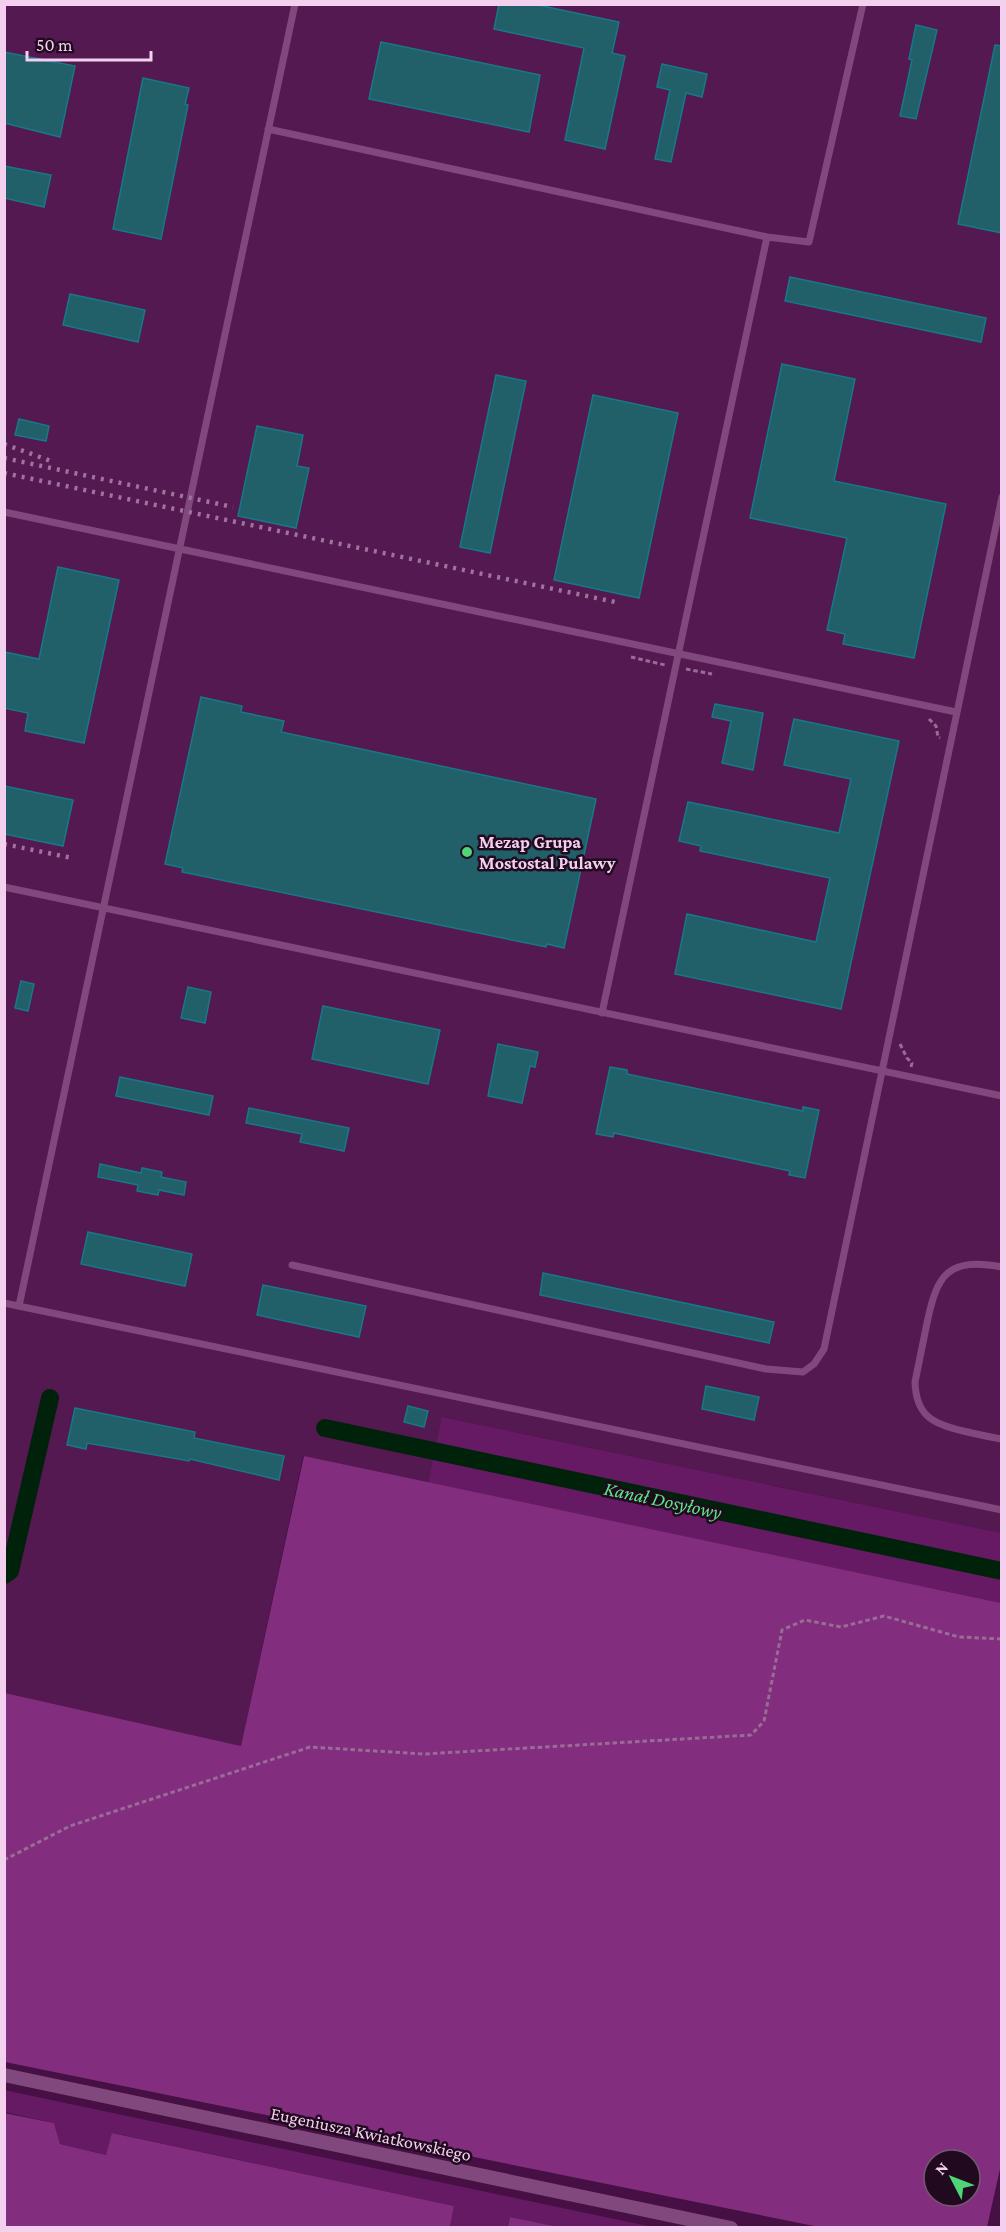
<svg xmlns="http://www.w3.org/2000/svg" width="1006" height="2232" font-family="'Crimson Pro',serif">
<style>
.built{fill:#551952}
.green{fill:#671a64}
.forest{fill:#822d7e;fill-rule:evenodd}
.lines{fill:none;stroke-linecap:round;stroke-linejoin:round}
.canal{stroke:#00220a;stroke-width:18}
.building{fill:#215f69;stroke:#167987;stroke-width:1.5}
.path{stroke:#996c95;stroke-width:3;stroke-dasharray:4.5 3;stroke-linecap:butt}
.lane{stroke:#81487d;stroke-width:7}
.street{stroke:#81487d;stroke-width:14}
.rail{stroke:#9f739b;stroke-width:4.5;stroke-dasharray:3 6;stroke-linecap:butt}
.poi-dot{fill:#4dd676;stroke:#21091f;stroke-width:2}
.labels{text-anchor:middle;stroke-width:5;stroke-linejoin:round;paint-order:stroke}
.poi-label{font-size:18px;font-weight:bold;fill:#f2d0ee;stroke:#21091f;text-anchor:start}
.street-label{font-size:18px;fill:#f2d0ee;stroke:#21091f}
.water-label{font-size:20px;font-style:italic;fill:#5ae582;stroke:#21091f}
</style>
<rect width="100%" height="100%" fill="#471044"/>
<!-- built -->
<path class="built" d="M5,5H1001V1533L443,1417L428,1483L303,1456L241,1746L5,1693Z"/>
<!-- green -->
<path class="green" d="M442,1417L1001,1533V1603L428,1483Z
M4,2090L652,2227H559L510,2217L508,2227H450L454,2206L113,2133L107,2155L60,2144L54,2123L5,2112Z"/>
<!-- forest -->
<path class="forest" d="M304,1456L1001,1603L1002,2160L987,2227H819L5,2062V1693L241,1746ZM934,2160H970V2196H934Z
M4,2113L54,2123L60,2144L106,2155L112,2133L454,2206L450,2227H5Z
M510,2217L559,2227H508Z"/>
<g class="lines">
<!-- canal -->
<path class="canal" d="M325,1428L1002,1571
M4,1575L10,1571L50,1398"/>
</g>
<!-- building -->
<path class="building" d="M499,4H533L619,22L612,53L625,56L605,149L565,140L584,48L494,29Z
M916,25L937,30L916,119L900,116L912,60L909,59Z
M381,42L540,75L529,132L369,99Z
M995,45L1002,46V233L958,224Z
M4,52L75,66L60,137L4,123Z
M662,64L707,74L702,97L686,93L671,162L655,159L670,90L657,87Z
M143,78L189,88L185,104L188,105L161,239L113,229Z
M4,166L51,175L44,207L4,198Z
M790,277L986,318L981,342L785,301Z
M70,294L145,310L138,342L63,325Z
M782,364L855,379L834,481L946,504L914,658L843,644L845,634L827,630L847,538L750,518Z
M496,375L526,381L490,553L460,547Z
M593,395L678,413L639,598L554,580Z
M19,419L49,426L46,441L15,435Z
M257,426L303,435L297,466L309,468L296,528L238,516Z
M58,567L119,580L84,743L25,731L28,713L4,708V652L39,659Z
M201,697L242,706L241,712L284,721L281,732L596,799L564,948L547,944L546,947L182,872L183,868L165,864Z
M715,704L763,713L753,770L722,763L731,721L712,717Z
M794,719L899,741L841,1009L675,974L687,914L816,942L830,878L700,851L701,846L679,841L688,802L839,833L851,779L784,765Z
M4,786L73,800L63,846L4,834Z
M21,981L34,984L28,1011L15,1008Z
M188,987L211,992L205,1023L181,1018Z
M323,1006L440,1030L428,1084L312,1059Z
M498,1044L538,1052L535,1067L530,1066L522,1103L488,1096Z
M610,1067L627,1070V1074L803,1111V1107L819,1110L805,1178L789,1175L790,1171L614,1133L613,1137L596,1134Z
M120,1077L213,1096L209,1115L116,1096Z
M249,1108L349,1128L344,1151L300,1142L302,1134L246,1123Z
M100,1164L141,1173L142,1168L162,1172L161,1177L186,1182L184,1195L159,1190L158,1195L137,1191L138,1185L98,1177Z
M88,1232L192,1254L185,1286L81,1264Z
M543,1273L774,1322L769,1343L540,1295Z
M263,1285L366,1306L359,1337L257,1315Z
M706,1386L759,1397L754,1420L702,1409Z
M408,1406L428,1411L424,1427L404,1422Z
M75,1408L195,1432L194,1438L284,1456L279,1480L190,1459L189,1461L87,1443L86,1449L67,1445Z"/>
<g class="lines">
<!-- path -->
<path class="path" d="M631,657L665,665
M686,669L712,674
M929,719L936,726L938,737L940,738
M900,1044L907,1058L912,1063L911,1067
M4,1860L70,1826L310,1747L424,1754L751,1735L764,1721L782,1630L805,1620L841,1627L884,1616L959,1637L1002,1639"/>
<!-- lane -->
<path class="lane" d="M268,129L767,237L809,242L863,4
M4,512L956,712
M4,887L1002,1096
M602,1013L767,237
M292,1265L766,1369L803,1372L814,1364L824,1349L1002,497
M1002,1267C948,1257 937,1274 927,1323C923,1342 919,1362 915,1382C916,1416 933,1424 963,1431C976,1434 989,1437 1002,1439
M4,1303L1002,1510
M19,1306L295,4"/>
<!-- street -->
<path class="street" d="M4,2075L731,2228"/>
<!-- rail -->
<path class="rail" d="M4,444L51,461
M4,458L233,507
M4,473L620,603
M4,844L72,858"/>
</g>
<!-- markers -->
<circle class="poi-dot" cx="467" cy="852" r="6"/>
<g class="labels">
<!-- poi labels -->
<g class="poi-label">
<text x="479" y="848">Mezap Grupa<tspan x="479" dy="21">Mostostal Pulawy</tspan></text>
</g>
<!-- street labels -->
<g class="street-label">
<text transform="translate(371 2134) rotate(12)" y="6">Eugeniusza Kwiatkowskiego</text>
</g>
<!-- water labels -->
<g class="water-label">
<text transform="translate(663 1500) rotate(12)" y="7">Kanał Dosyłowy</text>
</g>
</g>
<!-- border -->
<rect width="1006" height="2232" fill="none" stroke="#f2d0ee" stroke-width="12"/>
<!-- north arrow -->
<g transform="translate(952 2178) rotate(312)"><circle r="28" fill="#21091f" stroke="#755972" stroke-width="1.5"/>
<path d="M0-4.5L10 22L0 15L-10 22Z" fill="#4dd676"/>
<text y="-9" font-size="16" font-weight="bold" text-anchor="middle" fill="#f2d0ee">N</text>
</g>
<!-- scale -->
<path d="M27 51v9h124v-9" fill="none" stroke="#f2d0ee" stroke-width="3"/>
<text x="36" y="51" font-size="18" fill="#f2d0ee" stroke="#21091f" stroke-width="4.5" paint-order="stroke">50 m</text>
</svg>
